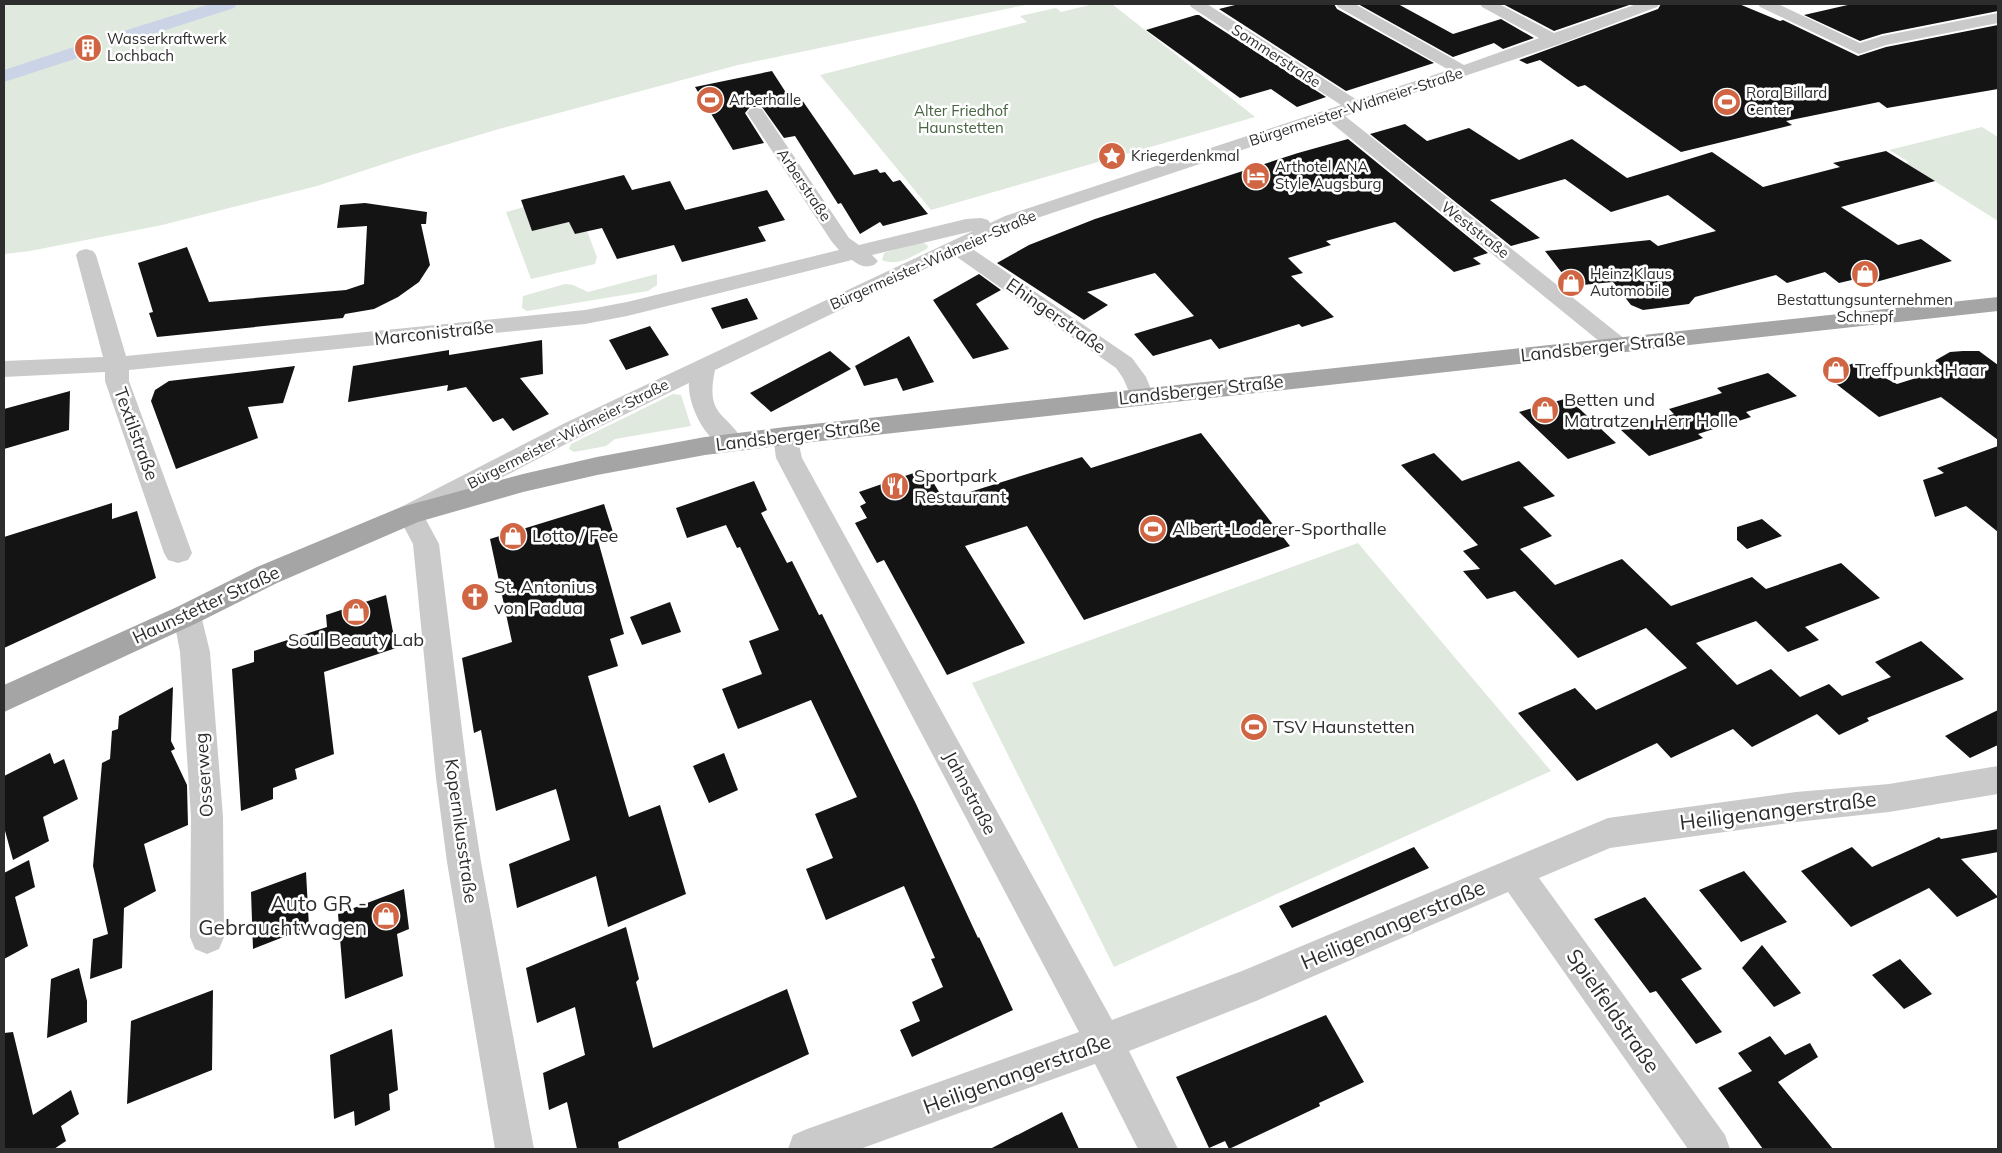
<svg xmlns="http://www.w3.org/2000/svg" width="2002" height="1153" font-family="Mulish,sans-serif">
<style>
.green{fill:#dfe9dd}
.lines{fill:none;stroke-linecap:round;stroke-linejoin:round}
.canal{fill:#cbd3e7;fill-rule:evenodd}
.building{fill:#141414}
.minor{fill:#cacaca;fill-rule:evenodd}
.major{fill:#a5a5a5;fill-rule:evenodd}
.labels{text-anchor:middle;stroke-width:5;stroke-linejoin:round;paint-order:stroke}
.far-poi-label{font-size:15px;fill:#2d2d2d;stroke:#fff;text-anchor:start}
.far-street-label{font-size:15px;fill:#2d2d2d;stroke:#fff}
.far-park-label{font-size:15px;fill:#466440;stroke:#fff}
.street-label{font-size:18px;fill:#2d2d2d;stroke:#fff}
.poi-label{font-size:18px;fill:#2d2d2d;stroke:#fff;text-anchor:start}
.near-street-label{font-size:21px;fill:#2d2d2d;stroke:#fff}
.near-poi-label{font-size:21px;fill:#2d2d2d;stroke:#fff;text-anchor:end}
</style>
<rect width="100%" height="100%" fill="#fff"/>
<!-- green -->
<path class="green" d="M4,4H1030L738,65L499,129L408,156L317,186L162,225L30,251L4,254Z
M1094,4H1112L1255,117L931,210L820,75L1027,22L1020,16L1056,8L1061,12Z
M1982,127L1998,137V221L1906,163L1909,162L1889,150Z
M524,207L532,231L569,222L575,234L587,231L597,257L595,264L531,279L506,212Z
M915,243H924L928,246L927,249C912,256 898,267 882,260L884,253Z
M657,274V285L648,291L527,311L522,308L523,296L565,284L573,285L588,292Z
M673,394L681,395L691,426L615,439L606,446L574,452L569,449L571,444Z
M1358,543L1551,771L1114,967L972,683Z"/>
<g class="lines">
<!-- canal -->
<path class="canal" d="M210,4H237L234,8L125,43L118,45L111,43L109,39L111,35Z
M74,47L81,49L84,53L81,57L4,82V70Z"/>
</g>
<!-- building -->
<path class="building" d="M1239,4H1334L1337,9L1434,63L1346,91L1219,9Z
M1358,4H1398L1453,34L1501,19L1534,38L1503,49L1494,43L1453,57Z
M1503,4H1632L1554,31Z
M1661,4H1739L1780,21L1783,20L1858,56L1886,47L1998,25V89L1887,108L1879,102L1786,121L1792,125L1681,152L1585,85L1578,87L1540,60L1527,64L1519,60L1658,9Z
M1852,4H1998V11L1882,34L1860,41L1804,15Z
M1196,15H1199L1326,97L1297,107L1271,89L1240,98L1146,30Z
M772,71L792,102L802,100L854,175L877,169L880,173L885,172L893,182L900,180L928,214L883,226L880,222L860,234L841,203L838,204L795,136L784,138L762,107H750L745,113L764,143L733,150L695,87Z
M1405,124L1427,141L1469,128L1519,160L1572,139L1627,178L1712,152L1763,187L1840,167L1833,163L1886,151L1935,181L1841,207L1898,245L1921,239L1952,261L1865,285L1856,279L1839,283L1825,272L1787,283L1776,275L1695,297L1689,304L1643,310L1631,305L1613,282L1572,286L1545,251L1650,240L1658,246L1716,231L1668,195L1611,212L1565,179L1490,200L1540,238L1511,246L1370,134Z
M1348,139L1488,253L1473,258L1481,264L1454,272L1395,222L1376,227L1326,241L1331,245L1288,258L1303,273L1291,276L1334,317L1302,327L1299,324L1219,349L1211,339L1153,356L1134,334L1194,316L1155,273L1087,292L1108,305L1084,320L997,263L1029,245L1095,219L1298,153Z
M624,175L632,190L670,181L685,210L767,190L785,220L758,227L766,241L682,262L674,245L617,259L602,228L575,234L569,222L532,231L521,200Z
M365,203L427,212L426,224H421L430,265L419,282L398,297L374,309L345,314L343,318L157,337L149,313L153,312L138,263L187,247L209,302L346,290L364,284L367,226L337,228L340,205Z
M979,274L1001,290L976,304L1009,349L973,359L933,300Z
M747,298L758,319L722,329L711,308Z
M650,326L669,355L626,370L609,340Z
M909,336L934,382L903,391L897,378L864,386L855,366Z
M542,340L543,374L520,378L549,414L513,431L503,418L493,422L466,387L447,391L448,385L348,402L353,366L449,350V355Z
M830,351L851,369L771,412L750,393Z
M1963,351H1979L1998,365V440L1941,397L1879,417L1822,373L1858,362L1869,370L1897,384L1932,373L1936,360L1950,352Z
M295,366L283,403L248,407L258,438L176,469L151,401L155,390L169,381Z
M1768,373L1797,396L1746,412L1751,417L1698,434L1703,438L1649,456L1621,430L1674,414L1669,409L1722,393L1717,388Z
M70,391L69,430L4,449V409Z
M1568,398L1616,443L1568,459L1519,412Z
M1201,433L1290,546L1084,620L1027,526L965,546L1025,643L947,675L884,560L877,563L855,523L867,518L860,506L866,503L859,492L925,469L944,500L1082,457L1091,468Z
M1998,446V532L1966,506L1935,517L1923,480L1944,473L1937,468Z
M1434,453L1462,481L1519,461L1555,496L1523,507L1552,536L1520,549L1555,585L1622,559L1671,606L1752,577L1766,589L1841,563L1880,598L1805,627L1819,640L1788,652L1756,621L1696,643L1737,685L1771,669L1800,697L1829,684L1842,696L1891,677L1875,662L1921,641L1964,679L1867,718L1869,721L1839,735L1817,714L1752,747L1733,729L1671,758L1657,743L1577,781L1518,713L1575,688L1596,710L1687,668L1646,628L1578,658L1515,591L1487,599L1463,571L1480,569L1463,551L1478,545L1401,465Z
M754,481L767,510L761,513L787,563L792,561L819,615L822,614L916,804L978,938L979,937L1013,1010L912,1057L900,1030L920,1021L912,1002L943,987L931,959L935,958L904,886L826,920L806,869L833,858L815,814L857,797L811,700L738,729L722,689L762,674L749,641L779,630L740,547L737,548L726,525L687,538L676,508Z
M112,503V519L137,511L156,578L4,648V537Z
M604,504L613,532L597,537L624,634L610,639L618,666L588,676L629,817L660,805L686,894L608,927L596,876L517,908L509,864L570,840L556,789L496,811L481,730L474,733L462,658L512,642L490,539Z
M1762,519L1782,536L1747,549L1737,540V527Z
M386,595L396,648L324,672L334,754L295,769L297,779L273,788V799L241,811L232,669L254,662V651L327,627L326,615Z
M670,602L681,632L642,645L630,617Z
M173,687L171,741L175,749L171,751L187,785L188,825L144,844L156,891L124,908L122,968L90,979L93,939L108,934L93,866L102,763L110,759L112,731L118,729L119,716Z
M1998,710V745L1970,758L1945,736Z
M50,753L54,764L64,759L78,799L43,817L49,841L13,860L4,827V776Z
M724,753L738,790L709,803L693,766Z
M1998,829V852L1961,859L1998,897L1957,917L1929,888L1851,927L1801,871L1852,847L1872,867L1939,837L1941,839Z
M1414,847L1429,868L1292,928L1279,906Z
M29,860L35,887L15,897L28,946L4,959V873Z
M1744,871L1787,922L1741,942L1699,890Z
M306,872L309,927L253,949L251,892Z
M404,889L409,929L397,934L403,976L345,999L338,914Z
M1645,897L1702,969L1681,979L1722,1032L1696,1044L1656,991L1650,993L1594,919Z
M626,927L639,979L636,982L653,1048L787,989L809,1054L618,1142L619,1149H577L567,1102L549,1110L543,1073L585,1055L575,1007L537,1023L526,968Z
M1762,945L1801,993L1774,1007L1742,968Z
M1900,959L1932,994L1904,1009L1872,975Z
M79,968L87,1001V1022L47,1038L51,979Z
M213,990L212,1070L127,1104L131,1021Z
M1326,1015L1364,1082L1319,1103L1320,1106L1229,1149L1225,1141L1209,1148L1176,1077Z
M392,1029L398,1090L389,1094L390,1110L355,1126L354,1111L334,1119L330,1055Z
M13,1032L33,1115L71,1090L79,1114L61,1126L66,1141L54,1149H4V1033Z
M1770,1036L1785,1055L1810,1043L1818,1057L1778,1082L1833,1149H1763L1718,1088L1752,1071L1738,1053Z
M1062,1112L1079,1149H990Z"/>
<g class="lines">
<!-- minor -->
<path class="minor" d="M1189,4H1207L1357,100L1449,70L1338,7L1336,4H1355L1464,65L1539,38L1482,7L1480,4H1499L1554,33L1637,4H1659L1657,7L1560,44L1345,116L1626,340L1629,345L1626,350L1618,352L1610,350L1329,121L1019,224L971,248L1132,358L1146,377L1154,397L1150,403L1142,405L1134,403L1123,378L1116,368L954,255L715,370C705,417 726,411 744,442L741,448C712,457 687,407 689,383L583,435L425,518L439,544L468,778L481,862L534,1149H495L447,862L436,778L413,544L397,514L401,507L565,423L973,231L872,255L878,261L874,265C865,268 860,266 852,260L627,316L585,324L129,370V381L192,553L188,560L178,563L168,560L164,553L105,381V372L4,377V361L103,357L76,255L79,251L86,249L93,251L96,255L126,356L585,310L627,302L839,250L832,242L747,113L750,109L756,108L762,109L849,238L859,245L966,219L981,218L988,220L990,223L1005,216L1341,105L1191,7Z
M1758,4H1778L1860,43L1882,36L1998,13V23L1886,45L1859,54L1760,7Z
M785,427L794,430L797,436L802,458L1112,1020L1242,971L1608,818L1796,792L1889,784L1998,766V794L1889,812L1796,822L1610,848L1539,878L1725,1135L1730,1149H1688L1508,892L1256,1001L1129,1051L1178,1149H1138L1095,1064L860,1149H788L793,1135L807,1129L1079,1032L776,458L773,436L776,430Z
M187,604L197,607L201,615L210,652L223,817L224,937L219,949L207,954L195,949L190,937L191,817L180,652L173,615L177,607Z"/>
<!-- major -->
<path class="major" d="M1998,297V311L785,445L705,455L597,475L523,492L418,522L277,583L197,623L4,712V685L177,607L257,567L401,507L523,474L597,457L705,437L785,427Z"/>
</g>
<!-- icons -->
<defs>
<g id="building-disc" transform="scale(1.4375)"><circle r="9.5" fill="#d06543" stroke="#fff"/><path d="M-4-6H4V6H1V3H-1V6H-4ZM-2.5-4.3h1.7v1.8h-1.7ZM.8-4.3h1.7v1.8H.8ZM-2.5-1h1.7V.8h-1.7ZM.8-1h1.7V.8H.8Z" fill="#fff"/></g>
<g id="stadium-disc" transform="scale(1.4375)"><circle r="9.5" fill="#d06543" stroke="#fff"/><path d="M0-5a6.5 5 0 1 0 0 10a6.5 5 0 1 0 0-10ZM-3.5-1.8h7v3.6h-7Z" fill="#fff"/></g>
<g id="sight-disc" transform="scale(1.4375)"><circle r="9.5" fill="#d06543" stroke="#fff"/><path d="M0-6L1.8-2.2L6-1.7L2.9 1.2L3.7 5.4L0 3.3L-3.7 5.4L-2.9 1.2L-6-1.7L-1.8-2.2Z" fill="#fff"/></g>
<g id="hotel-disc" transform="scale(1.4375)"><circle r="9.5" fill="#d06543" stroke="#fff"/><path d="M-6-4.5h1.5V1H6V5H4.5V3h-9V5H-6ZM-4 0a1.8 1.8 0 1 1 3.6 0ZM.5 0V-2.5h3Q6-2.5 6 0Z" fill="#fff"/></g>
<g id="shop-disc" transform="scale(1.4375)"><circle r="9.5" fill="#d06543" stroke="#fff"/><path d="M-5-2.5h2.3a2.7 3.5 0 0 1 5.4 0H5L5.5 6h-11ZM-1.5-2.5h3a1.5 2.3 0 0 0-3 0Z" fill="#fff"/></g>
<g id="restaurant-disc" transform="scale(1.4375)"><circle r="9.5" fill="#d06543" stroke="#fff"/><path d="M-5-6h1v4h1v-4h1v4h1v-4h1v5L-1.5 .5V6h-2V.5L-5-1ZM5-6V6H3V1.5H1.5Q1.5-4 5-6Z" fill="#fff"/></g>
<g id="church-disc" transform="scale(1.4375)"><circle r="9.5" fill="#d06543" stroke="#fff"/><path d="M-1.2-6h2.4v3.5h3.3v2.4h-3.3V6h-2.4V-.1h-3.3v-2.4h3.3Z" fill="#fff"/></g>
</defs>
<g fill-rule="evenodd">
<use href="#building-disc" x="88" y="48"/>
<use href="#stadium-disc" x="710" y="100"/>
<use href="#stadium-disc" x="1727" y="102"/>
<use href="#sight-disc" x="1112" y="156"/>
<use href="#hotel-disc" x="1256" y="176"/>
<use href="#shop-disc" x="1865" y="274"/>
<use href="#shop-disc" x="1571" y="283"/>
<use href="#shop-disc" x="1836" y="370"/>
<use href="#shop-disc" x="1545" y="410"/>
<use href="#restaurant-disc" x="895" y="486"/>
<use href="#stadium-disc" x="1153" y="529"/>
<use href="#shop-disc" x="513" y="536"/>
<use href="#church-disc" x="475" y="597"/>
<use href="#shop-disc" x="356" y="612"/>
<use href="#stadium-disc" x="1254" y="727"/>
<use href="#shop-disc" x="386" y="916"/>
</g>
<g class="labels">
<!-- far-poi labels -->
<g class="far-poi-label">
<text x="107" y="44">Wasserkraftwerk<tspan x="107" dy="17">Lochbach</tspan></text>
<text x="1746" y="98">Rora Billard<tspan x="1746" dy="17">Center</tspan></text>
<text x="729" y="105">Arberhalle</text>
<text x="1131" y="161">Kriegerdenkmal</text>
<text x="1275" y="172">Arthotel ANA<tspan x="1275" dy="17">Style Augsburg</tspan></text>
<text x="1590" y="279">Heinz Klaus<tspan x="1590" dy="17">Automobile</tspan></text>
<text x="1865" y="305" text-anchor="middle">Bestattungsunternehmen<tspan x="1865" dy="17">Schnepf</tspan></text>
</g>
<!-- far-street labels -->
<g class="far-street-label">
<text transform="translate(1276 56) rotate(33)" y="5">Sommerstraße</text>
<text transform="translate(1356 107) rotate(-18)" y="5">Bürgermeister-Widmeier-Straße</text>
<text transform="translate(804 185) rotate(56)" y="5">Arberstraße</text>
<text transform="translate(1475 230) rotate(38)" y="5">Weststraße</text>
<text transform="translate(933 260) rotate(-24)" y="5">Bürgermeister-Widmeier-Straße</text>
<text transform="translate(568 434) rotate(-27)" y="5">Bürgermeister-Widmeier-Straße</text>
</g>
<!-- far-park labels -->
<g class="far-park-label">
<text x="961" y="116">Alter Friedhof<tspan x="961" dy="17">Haunstetten</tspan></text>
</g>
<!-- street labels -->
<g class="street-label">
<text transform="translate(1056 316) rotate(35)" y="6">Ehingerstraße</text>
<text transform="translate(434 333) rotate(-6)" y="6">Marconistraße</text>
<text transform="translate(1603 347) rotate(-6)" y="6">Landsberger Straße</text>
<text transform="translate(1201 390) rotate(-6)" y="6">Landsberger Straße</text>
<text transform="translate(136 434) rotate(70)" y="6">Textilstraße</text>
<text transform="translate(798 435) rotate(-7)" y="6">Landsberger Straße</text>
<text transform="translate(206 605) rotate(-25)" y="6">Haunstetter Straße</text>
<text transform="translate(204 775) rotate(-94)" y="6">Osserweg</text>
<text transform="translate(970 793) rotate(62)" y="6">Jahnstraße</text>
<text transform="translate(461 831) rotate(82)" y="6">Kopernikusstraße</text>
</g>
<!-- poi labels -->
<g class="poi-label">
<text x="1855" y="376">Treffpunkt Haar</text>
<text x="1564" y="406">Betten und<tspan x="1564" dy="21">Matratzen Herr Holle</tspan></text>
<text x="914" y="482">Sportpark<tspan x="914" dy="21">Restaurant</tspan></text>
<text x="1172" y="535">Albert-Loderer-Sporthalle</text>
<text x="532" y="542">Lotto / Fee</text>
<text x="494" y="593">St. Antonius<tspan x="494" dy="21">von Padua</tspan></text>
<text x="356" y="646" text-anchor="middle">Soul Beauty Lab</text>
<text x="1273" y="733">TSV Haunstetten</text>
</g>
<!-- near-street labels -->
<g class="near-street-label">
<text transform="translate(1778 811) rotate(-7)" y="7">Heiligenangerstraße</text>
<text transform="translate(1393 925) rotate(-23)" y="7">Heiligenangerstraße</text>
<text transform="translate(1613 1011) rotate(55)" y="7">Spielfeldstraße</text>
<text transform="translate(1017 1074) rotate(-20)" y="7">Heiligenangerstraße</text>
</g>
<!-- near-poi labels -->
<g class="near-poi-label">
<text x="367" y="911">Auto GR -<tspan x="367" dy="24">Gebrauchtwagen</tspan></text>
</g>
</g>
<!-- border -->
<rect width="2002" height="1153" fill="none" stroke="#2d2d2d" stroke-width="10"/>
</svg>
